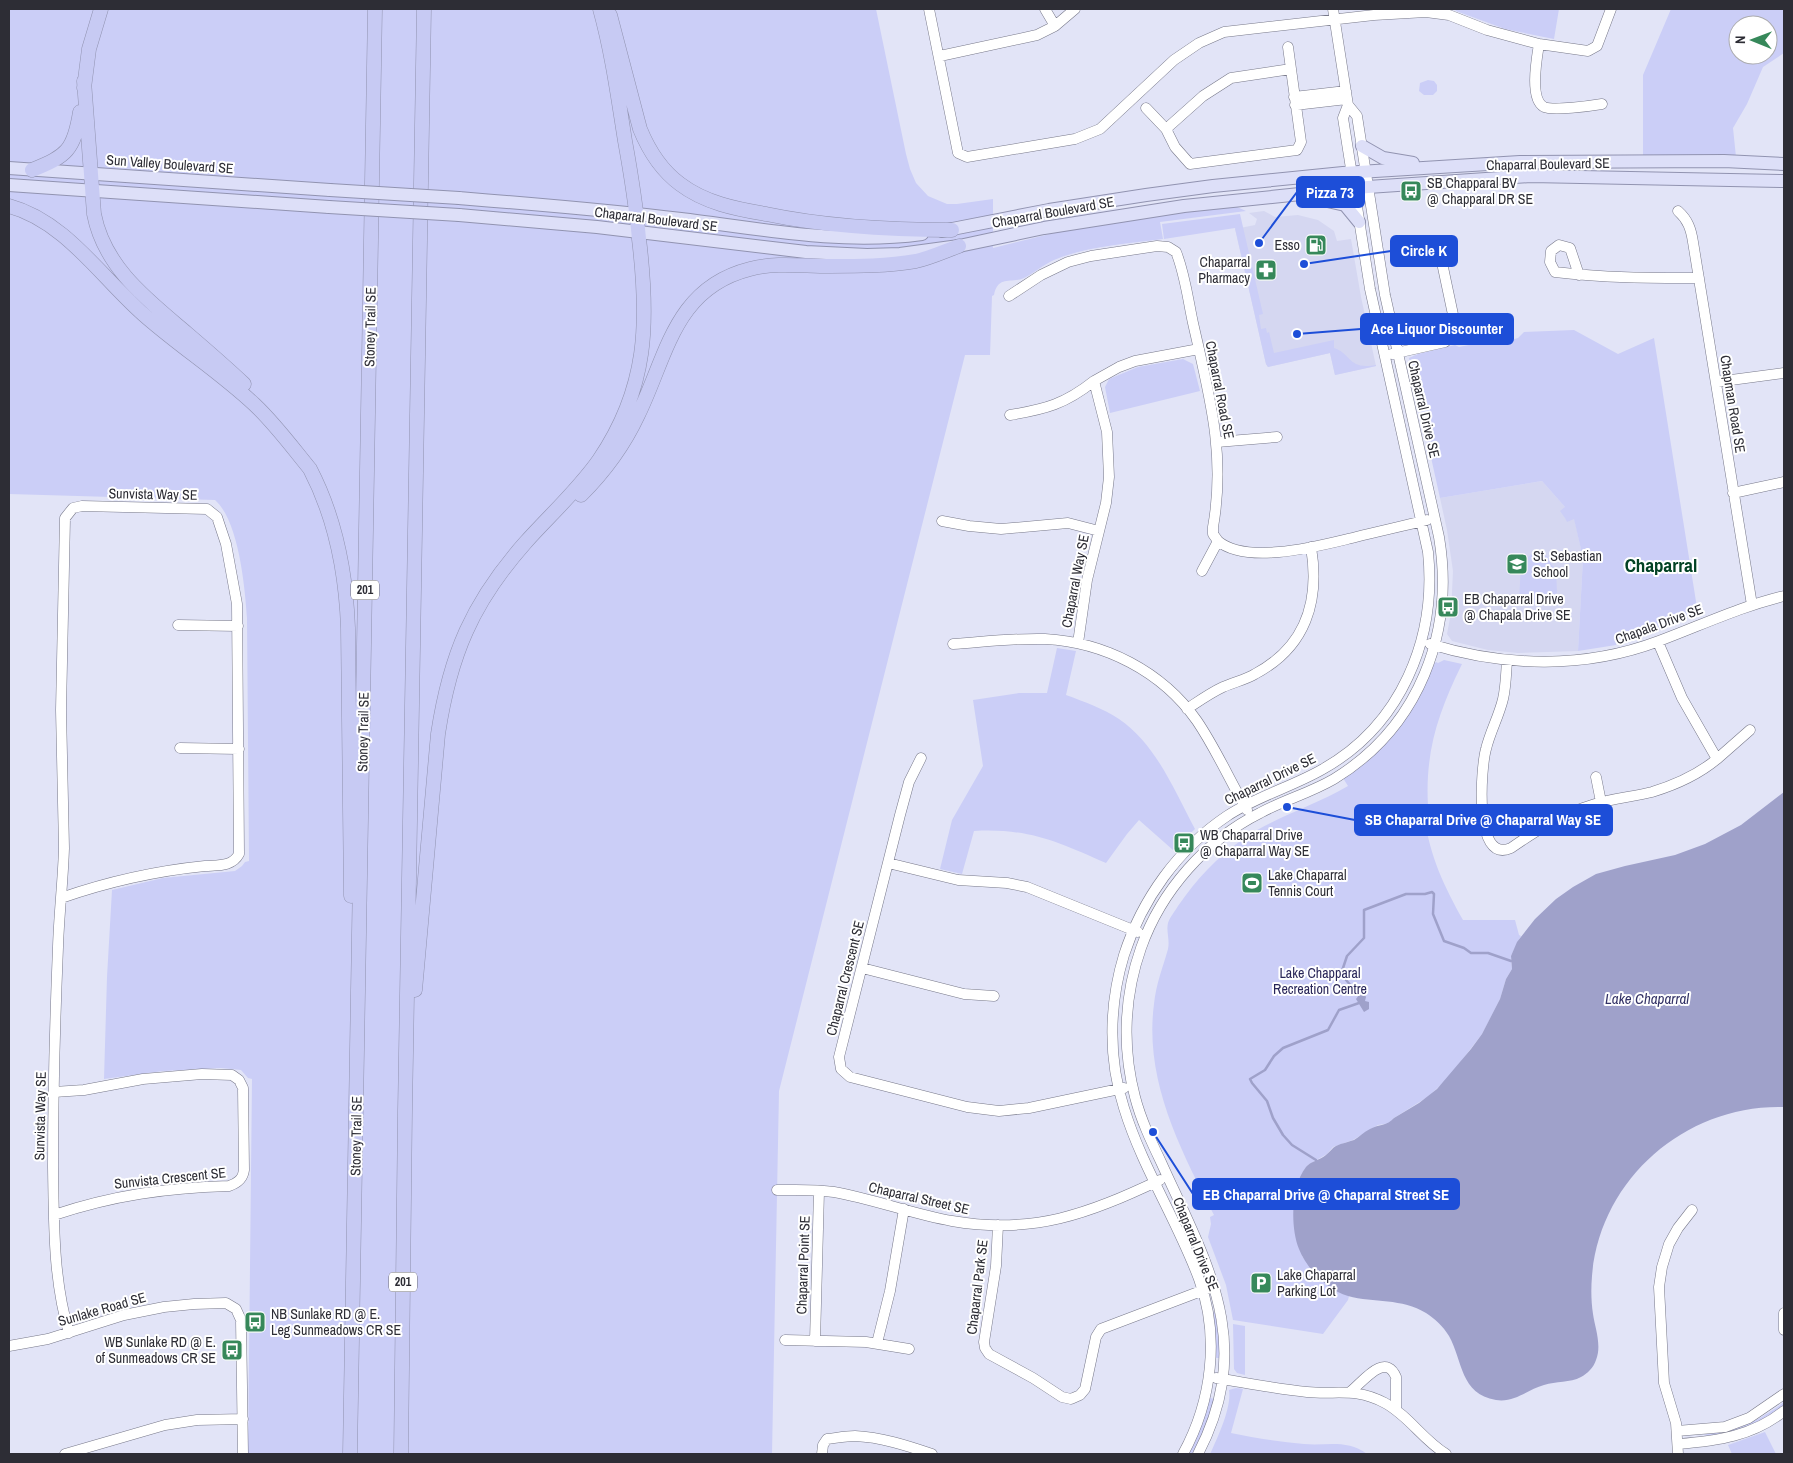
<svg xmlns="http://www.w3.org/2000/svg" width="1793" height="1463" font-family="'Archivo Narrow',sans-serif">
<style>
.built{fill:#d5d7f1}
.green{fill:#cbcef7;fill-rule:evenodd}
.water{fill:#9fa1ca}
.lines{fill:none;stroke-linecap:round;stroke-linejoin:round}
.stream{stroke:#9fa1ca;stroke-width:2.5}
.minor-casing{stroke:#777889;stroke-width:11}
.major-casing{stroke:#9193b0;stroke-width:14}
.highway-casing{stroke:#9193b0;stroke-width:15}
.minor{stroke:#fff;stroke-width:10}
.major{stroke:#dddff8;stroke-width:12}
.highway{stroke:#c7caf3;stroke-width:14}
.major-bridge-casing{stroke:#9193b0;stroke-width:14;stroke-linecap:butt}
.major-bridge{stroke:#dddff8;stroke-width:12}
.labels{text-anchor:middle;stroke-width:4;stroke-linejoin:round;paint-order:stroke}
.shield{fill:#fff;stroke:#6c6c72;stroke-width:1}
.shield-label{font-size:12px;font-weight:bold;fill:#2d2d35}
.street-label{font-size:14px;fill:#2d2d35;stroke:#fff}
.poi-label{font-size:14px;fill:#2d2d35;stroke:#fff;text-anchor:start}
.park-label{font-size:14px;fill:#282558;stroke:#fff}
.water-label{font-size:15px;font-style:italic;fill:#333266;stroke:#fff}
.district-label{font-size:19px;font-weight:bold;fill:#024224;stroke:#fff}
.leader{fill:none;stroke:#1d4ed8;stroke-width:2}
.callout-dot{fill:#1d4ed8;stroke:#fff;stroke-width:2}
.callout{fill:#1d4ed8;stroke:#1d4ed8;stroke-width:2}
.callout-label{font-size:15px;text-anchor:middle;font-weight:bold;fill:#fff}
</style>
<rect width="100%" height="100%" fill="#e2e4f7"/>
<!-- built -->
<path class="built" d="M1264,211L1275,217L1298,215L1318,220L1334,231L1337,241L1351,239L1361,297L1376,366L1335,375L1330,353L1268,367L1266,364L1235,229L1255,225L1257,219L1249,213Z
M1542,481L1574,517L1583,558L1578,651L1518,653L1488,650L1452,641L1447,634L1451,613L1453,571L1447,530L1440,498Z"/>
<!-- green -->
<path class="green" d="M9,9H876L906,154L910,169L916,183L928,196L947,204H957L993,199V248L1062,231L1129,220L1235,206L1246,211L1160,222L1163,239C1127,244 1087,246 1054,260C1043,265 1034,273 1024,278C1011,284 998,275 994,295L992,296L990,355H965L779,1091L772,1454H248L252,1079L248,1078L241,1070L221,1068L163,1071L104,1079L107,977L112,890L163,878L235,871L242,866L245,862L249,861L247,618C245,588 239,521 215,500L9,494Z
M1455,9H1559L1554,39L1505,29L1456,11Z
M1671,9H1784V53L1763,67L1747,104L1733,128L1736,157L1643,155V75ZM1738,25H1768V55H1738Z
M1428,80L1434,81L1437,85V91L1433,95H1424L1419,91L1420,83Z
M1240,214L1263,314L1259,315L1261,329L1266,328L1267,333L1269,332L1274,353L1334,340V348C1352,354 1348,370 1376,365V366L1335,375L1330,353L1268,367L1266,364L1235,228L1164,239L1162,224Z
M1574,330L1618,354L1654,338L1698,614L1649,635L1648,634L1627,642L1626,640L1616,643V645L1578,651L1583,558L1574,519L1567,522L1565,518L1560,511L1565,507L1542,481L1440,498L1409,358L1418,354L1455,345L1459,347L1494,340H1511L1518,338L1524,332Z
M1183,359L1193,364L1200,391L1110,413L1105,387L1109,379L1138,367Z
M1537,549L1548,557L1551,564L1556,569L1557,593L1544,600H1539V603L1519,602L1521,563Z
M1057,648L1076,651L1066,695C1085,702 1102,708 1119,719C1156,744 1174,790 1195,829L1173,850L1139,820L1127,834L1106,863C1057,842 1030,828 974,831L962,874L940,869L952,820L983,766L973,700L1019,693H1047Z
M1444,660L1462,664C1436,717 1423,758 1429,819L1425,818C1429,855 1445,888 1463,920H1515L1519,935L1521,936L1511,956L1512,969L1506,979L1500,999L1491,1017L1482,1034L1449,1077L1429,1096L1394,1118L1390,1123L1378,1125L1353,1140L1333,1147L1327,1154L1308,1165L1303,1172L1296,1190L1302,1256L1322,1281L1330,1287L1349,1296L1348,1300L1323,1334L1233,1320L1226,1285L1208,1237L1211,1224L1210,1217L1214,1215C1180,1149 1144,1080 1154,1004C1156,984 1163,967 1168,949C1170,940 1166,931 1168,923C1170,917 1175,911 1178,906C1196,880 1217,857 1243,839C1275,817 1314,806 1348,786L1343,778C1375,757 1401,729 1420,696C1426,686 1429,674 1434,664L1436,662L1438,663Z
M1216,1312L1219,1339V1358H1215V1337L1212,1313Z
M1233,1324L1245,1326V1375L1237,1373L1234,1369Z
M1236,1388L1243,1389L1231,1433C1255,1438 1280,1442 1304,1444C1327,1446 1347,1439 1367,1454H1210C1217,1439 1232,1407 1229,1390Z
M1210,1398L1214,1399L1207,1422L1193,1454H1188L1199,1431Z
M1784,1402V1405C1765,1420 1728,1440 1703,1435C1710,1433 1719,1433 1727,1431C1748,1426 1767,1415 1784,1402Z
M1765,1432L1776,1454H1732L1728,1445Z"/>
<!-- water -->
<path class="water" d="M1784,792V1107C1687,1104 1600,1178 1592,1276C1591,1288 1591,1301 1593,1314C1595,1328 1602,1345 1596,1360C1594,1367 1587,1374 1581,1377C1570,1383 1556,1381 1544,1385C1528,1389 1515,1403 1496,1400C1460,1394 1463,1361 1449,1336C1443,1326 1435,1319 1426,1313C1402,1298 1374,1303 1348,1296C1327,1290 1307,1269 1299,1249C1290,1227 1291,1186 1306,1167C1311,1161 1320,1160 1326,1155C1330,1152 1332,1148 1336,1146C1342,1143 1349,1142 1354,1140C1359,1137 1364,1132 1370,1129C1379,1124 1387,1126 1394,1118L1419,1103L1437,1089L1471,1049L1482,1034L1500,999L1506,979L1512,969L1511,956L1517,942L1535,919L1556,899L1573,887L1596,874L1625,866L1675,855L1705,844L1741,825Z
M1364,993L1366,997L1365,1001L1369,1002V1009L1364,1012L1356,999L1359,995Z"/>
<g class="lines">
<!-- stream -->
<path class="stream" d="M1359,995L1346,980L1342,971L1347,956L1364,938V910L1406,894H1425L1432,892L1434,894L1433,914L1444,941L1464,948L1471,953H1488L1511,961
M1316,1160L1292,1145L1283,1135L1273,1118L1267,1101L1252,1083L1250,1079L1265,1070L1274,1056L1283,1048L1328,1030L1339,1010L1359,1003"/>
<!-- minor casing -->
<g class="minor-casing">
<path id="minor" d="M929,9L958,153L967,157L1075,139L1100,129L1174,60L1199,43L1224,32L1374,15L1426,12L1449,15L1487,30L1539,44L1588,51L1597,46L1611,9
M1045,9L1055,26
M1539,44C1537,57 1529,99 1544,107C1553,111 1590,106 1602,104
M1288,47L1291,69
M940,56L1037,35L1055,26L1075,9
M1294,97L1346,91
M1295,105L1347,99
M1146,108L1166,129L1175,147L1190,164L1297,150L1301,142L1291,69L1231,78L1203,96L1166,129
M1678,211C1688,220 1691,229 1693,242L1752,605
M1579,275L1570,248L1559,245L1551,251L1550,262L1555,272C1603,278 1651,278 1699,278
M1009,296L1041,275L1068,262L1091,256L1157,246L1168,247L1176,252C1185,274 1188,300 1193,323C1209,394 1226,454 1213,527V534L1218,541L1202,571
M1392,354L1445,342L1453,334L1455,324L1441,258
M1716,382L1784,373
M1010,415C1046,409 1065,404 1094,381
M1217,442L1277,437
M1733,493L1784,482
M942,521L969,526L1001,529L1068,523L1099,531
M1218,541C1248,566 1322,545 1356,537C1380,531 1403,526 1427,520
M178,625L238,626
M1078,643L1087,580L1106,503L1109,477L1107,432L1094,381L1119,367L1135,361L1199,349
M953,644C983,642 1014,638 1045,639C1104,642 1162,671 1197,721C1216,749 1230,781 1247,810
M1430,644C1505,667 1585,669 1659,641C1702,625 1739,607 1784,596
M1507,661C1506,673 1506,686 1503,699C1499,716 1490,732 1486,749C1481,767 1473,865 1511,848C1537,830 1562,814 1592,805C1612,798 1633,797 1652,792C1675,785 1699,774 1717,759L1682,698L1658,642
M1187,709C1199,701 1210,693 1223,687C1234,682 1245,680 1255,674C1306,647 1320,601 1311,547
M180,748L239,749
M921,758L909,782L900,815L839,1057L841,1069L850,1077L967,1107L999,1111L1029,1108L1124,1088
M1717,759L1750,730
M1596,777L1601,802
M888,863L958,880L1007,883L1027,887L1138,932
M61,898C107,882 155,871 205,866C218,865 232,867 239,854L237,604L226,544L217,517L207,509L82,506L73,508L65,518L61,710L64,848C63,881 59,914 58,947C55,1020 53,1094 53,1167C54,1223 53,1279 69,1333
M862,968L964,994L994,996
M777,1190C796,1190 815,1189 834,1192C874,1199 912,1214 952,1221C1033,1235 1088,1214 1160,1180
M54,1215C114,1195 166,1188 229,1186C238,1183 243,1179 244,1170L243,1088L239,1080L232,1075L202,1074L143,1079L84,1090L54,1092
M998,1225L996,1266L984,1342L985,1348L989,1354L1033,1378L1062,1397L1071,1399L1080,1395L1085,1389L1096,1337L1101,1329L1209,1288
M1784,1313V1330
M785,1340L866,1342L909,1349
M815,1341L819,1191
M877,1343L890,1291L904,1209
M9,1346L48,1339L124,1315L164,1307L194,1304L226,1303L236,1309L241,1320L243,1454
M1216,1378C1247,1383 1277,1389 1307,1392C1337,1395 1355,1387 1385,1403C1409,1416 1423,1440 1446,1454
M1350,1392C1362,1383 1385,1351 1396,1377V1410
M1677,1431L1725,1427L1749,1418L1784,1394
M1678,1444C1717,1441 1753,1436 1784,1411
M65,1454L165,1425L197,1420L243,1419
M822,1454L823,1445L827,1439C836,1438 846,1436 855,1436C881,1437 908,1446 932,1454
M1183,1454C1212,1401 1220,1336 1199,1279C1177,1220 1142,1167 1124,1108C1108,1059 1109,1004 1124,955C1142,899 1178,849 1227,816C1257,796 1292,787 1323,769C1401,725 1437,639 1428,552L1370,289L1343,118L1348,105L1333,9
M1198,1454C1256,1342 1207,1264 1161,1162C1151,1141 1141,1120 1135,1097C1122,1048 1124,996 1141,948C1161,891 1206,840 1260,813C1284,800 1310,793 1334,779C1419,727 1455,633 1439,537L1385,295L1357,116L1348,105
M1678,1454L1676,1423L1664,1383L1659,1287L1662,1267L1669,1244L1678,1228L1692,1210"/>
</g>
<!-- major casing -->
<g class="major-casing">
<path id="major" d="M1362,146L1383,158L1413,163
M9,168L330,190
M9,185L329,207
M1310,197L1345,205L1359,222
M459,198C533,204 608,210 681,219C762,229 841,245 922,234
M459,215L597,227L806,252L867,255L900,254L959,246L1044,228L1184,206L1368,187L1531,176L1784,181
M942,231L1049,210L1146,195L1213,186L1343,173L1520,162L1724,161L1784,164"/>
</g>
<!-- highway casing -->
<g class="highway-casing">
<path id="highway" d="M610,15L640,129C649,151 661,170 680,184C705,203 736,209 766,214C828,227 889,230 952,230
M84,81L94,214C104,266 145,298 183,330C204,348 224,365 244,384
M84,88L89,49L101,9
M32,170C67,156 74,150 80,112
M9,206C65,221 101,277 143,314C179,346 220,372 255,405C276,425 292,447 310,469C336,519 346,572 348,628L351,896
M581,495C605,471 624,445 638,415C667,356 674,288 750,269C776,262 802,266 829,266C858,266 887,266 916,261C930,258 945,251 959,246
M415,990L438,734C450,655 472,603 525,543C550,515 578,490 599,460C648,388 649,322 639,239C636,206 631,174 625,141C618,97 612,52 600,9
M350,1454L375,9
M401,1454L405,1111L424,9"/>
</g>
<!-- minor -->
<use href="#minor" class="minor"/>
<!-- major -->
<use href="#major" class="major"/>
<!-- highway -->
<use href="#highway" class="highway"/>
<!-- major-bridge casing -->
<g class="major-bridge-casing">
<path id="major-bridge" d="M330,190L459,198
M329,207L459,215"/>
</g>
<!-- major-bridge -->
<use href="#major-bridge" class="major-bridge"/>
</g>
<!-- icons -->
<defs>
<g id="bus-square" transform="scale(1.125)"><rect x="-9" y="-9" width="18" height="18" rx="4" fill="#36885a" stroke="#fff"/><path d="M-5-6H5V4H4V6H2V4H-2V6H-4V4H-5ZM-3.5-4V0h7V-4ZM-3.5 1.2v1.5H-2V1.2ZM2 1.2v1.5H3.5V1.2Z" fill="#fff"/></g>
<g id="fuel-square" transform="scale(1.125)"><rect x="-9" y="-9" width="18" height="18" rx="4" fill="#36885a" stroke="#fff"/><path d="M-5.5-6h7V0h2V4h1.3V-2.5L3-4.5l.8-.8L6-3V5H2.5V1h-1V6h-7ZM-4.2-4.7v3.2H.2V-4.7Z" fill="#fff"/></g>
<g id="pharmacy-square" transform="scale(1.125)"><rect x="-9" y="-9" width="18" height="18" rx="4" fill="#36885a" stroke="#fff"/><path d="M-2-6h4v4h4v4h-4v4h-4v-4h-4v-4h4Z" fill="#fff"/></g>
<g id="school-square" transform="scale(1.125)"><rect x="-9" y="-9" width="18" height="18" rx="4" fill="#36885a" stroke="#fff"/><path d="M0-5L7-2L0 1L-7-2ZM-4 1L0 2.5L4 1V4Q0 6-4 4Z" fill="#fff"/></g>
<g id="stadium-square" transform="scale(1.125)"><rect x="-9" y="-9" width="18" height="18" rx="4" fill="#36885a" stroke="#fff"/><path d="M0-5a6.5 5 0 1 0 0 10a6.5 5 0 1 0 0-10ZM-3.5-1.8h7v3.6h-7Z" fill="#fff"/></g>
<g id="parking-square" transform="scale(1.125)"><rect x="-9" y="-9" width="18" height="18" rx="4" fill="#36885a" stroke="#fff"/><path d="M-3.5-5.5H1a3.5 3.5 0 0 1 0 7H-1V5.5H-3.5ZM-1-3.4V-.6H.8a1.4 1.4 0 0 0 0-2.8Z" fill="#fff"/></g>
</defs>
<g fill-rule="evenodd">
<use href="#bus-square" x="1411" y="191"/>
<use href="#fuel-square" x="1316" y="245"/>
<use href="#pharmacy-square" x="1266" y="270"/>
<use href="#school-square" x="1517" y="564"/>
<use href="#bus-square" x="1448" y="607"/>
<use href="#bus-square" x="1184" y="843"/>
<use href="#stadium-square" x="1252" y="883"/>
<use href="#parking-square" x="1261" y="1283"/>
<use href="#bus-square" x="255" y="1322"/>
<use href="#bus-square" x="232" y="1350"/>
</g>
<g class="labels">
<!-- shield labels -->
<g class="shield">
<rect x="351" y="580.5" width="28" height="19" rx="4"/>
<rect x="389" y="1272.5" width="28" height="19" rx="4"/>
</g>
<g class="shield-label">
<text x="365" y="594">201</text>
<text x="403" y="1286">201</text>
</g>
<!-- street labels -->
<g class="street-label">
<text transform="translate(170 164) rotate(4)" y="5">Sun Valley Boulevard SE</text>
<text transform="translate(1548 164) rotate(-1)" y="5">Chaparral Boulevard SE</text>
<text transform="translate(1053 212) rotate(-10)" y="5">Chaparral Boulevard SE</text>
<text transform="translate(656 219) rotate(7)" y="5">Chaparral Boulevard SE</text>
<text transform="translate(370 327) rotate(-89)" y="5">Stoney Trail SE</text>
<text transform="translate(1220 390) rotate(79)" y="5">Chaparral Road SE</text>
<text transform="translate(1733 404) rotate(81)" y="5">Chapman Road SE</text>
<text transform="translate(1424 409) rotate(77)" y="5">Chaparral Drive SE</text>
<text transform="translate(153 494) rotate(1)" y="5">Sunvista Way SE</text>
<text transform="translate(1075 581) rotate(-79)" y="5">Chaparral Way SE</text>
<text transform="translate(1659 624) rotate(-20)" y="5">Chapala Drive SE</text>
<text transform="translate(363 732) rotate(-89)" y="5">Stoney Trail SE</text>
<text transform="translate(1270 779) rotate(-26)" y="5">Chaparral Drive SE</text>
<text transform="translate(845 978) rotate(-76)" y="5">Chaparral Crescent SE</text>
<text transform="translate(40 1116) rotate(-89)" y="5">Sunvista Way SE</text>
<text transform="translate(356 1136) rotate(-89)" y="5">Stoney Trail SE</text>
<text transform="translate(170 1178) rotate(-6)" y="5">Sunvista Crescent SE</text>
<text transform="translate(919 1198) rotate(13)" y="5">Chaparral Street SE</text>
<text transform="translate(1196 1244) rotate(68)" y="5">Chaparral Drive SE</text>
<text transform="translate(803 1265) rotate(-88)" y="5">Chaparral Point SE</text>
<text transform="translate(977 1287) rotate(-83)" y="5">Chaparral Park SE</text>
<text transform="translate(102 1309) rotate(-16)" y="5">Sunlake Road SE</text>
</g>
<!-- poi labels -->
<g class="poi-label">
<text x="1427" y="188">SB Chapparal BV<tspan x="1427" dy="16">@ Chapparal DR SE</tspan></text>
<text x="1300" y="250" text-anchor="end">Esso</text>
<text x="1250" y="267" text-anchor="end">Chaparral<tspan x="1250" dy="16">Pharmacy</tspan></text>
<text x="1533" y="561">St. Sebastian<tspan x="1533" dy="16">School</tspan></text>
<text x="1464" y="604">EB Chaparral Drive<tspan x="1464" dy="16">@ Chapala Drive SE</tspan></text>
<text x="1200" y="840">WB Chaparral Drive<tspan x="1200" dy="16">@ Chaparral Way SE</tspan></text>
<text x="1268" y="880">Lake Chaparral<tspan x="1268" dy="16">Tennis Court</tspan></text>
<text x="1277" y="1280">Lake Chaparral<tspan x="1277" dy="16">Parking Lot</tspan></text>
<text x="271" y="1319">NB Sunlake RD @ E.<tspan x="271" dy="16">Leg Sunmeadows CR SE</tspan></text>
<text x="216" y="1347" text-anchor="end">WB Sunlake RD @ E.<tspan x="216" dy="16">of Sunmeadows CR SE</tspan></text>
</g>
<!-- park labels -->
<g class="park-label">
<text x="1320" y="978">Lake Chapparal<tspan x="1320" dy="16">Recreation Centre</tspan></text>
</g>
<!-- water labels -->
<g class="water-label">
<text x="1647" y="1004">Lake Chaparral</text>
</g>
<!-- district labels -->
<g class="district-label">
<text x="1661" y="572">Chaparral</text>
</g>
</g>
<!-- callouts -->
<path class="leader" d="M1259 243L1297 192M1304 264L1391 251M1297 334L1361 329M1287 807L1355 820M1153 1132L1193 1194"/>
<g class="callout-dot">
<circle cx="1259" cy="243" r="5"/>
<circle cx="1304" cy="264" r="5"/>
<circle cx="1297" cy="334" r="5"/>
<circle cx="1287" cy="807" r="5"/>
<circle cx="1153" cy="1132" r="5"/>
</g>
<g class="callout">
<rect x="1297" y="177" width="67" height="30" rx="5"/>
<rect x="1391" y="236" width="66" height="30" rx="5"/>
<rect x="1361" y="314" width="152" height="30" rx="5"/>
<rect x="1355" y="805" width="257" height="30" rx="5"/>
<rect x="1193" y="1179" width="266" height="30" rx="5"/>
</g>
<g class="callout-label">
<text x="1330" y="198">Pizza 73</text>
<text x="1424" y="256">Circle K</text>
<text x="1437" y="334">Ace Liquor Discounter</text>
<text x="1483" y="825">SB Chaparral Drive @ Chaparral Way SE</text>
<text x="1326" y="1200">EB Chaparral Drive @ Chaparral Street SE</text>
</g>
<!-- border -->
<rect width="1793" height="1463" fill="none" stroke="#2d2d35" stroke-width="20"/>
<!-- north arrow -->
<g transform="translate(1753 40) rotate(271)"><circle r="24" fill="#ffffff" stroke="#ababae"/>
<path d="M0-4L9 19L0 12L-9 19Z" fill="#36885a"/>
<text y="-8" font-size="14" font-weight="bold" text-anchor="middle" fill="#2d2d35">N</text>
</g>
</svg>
